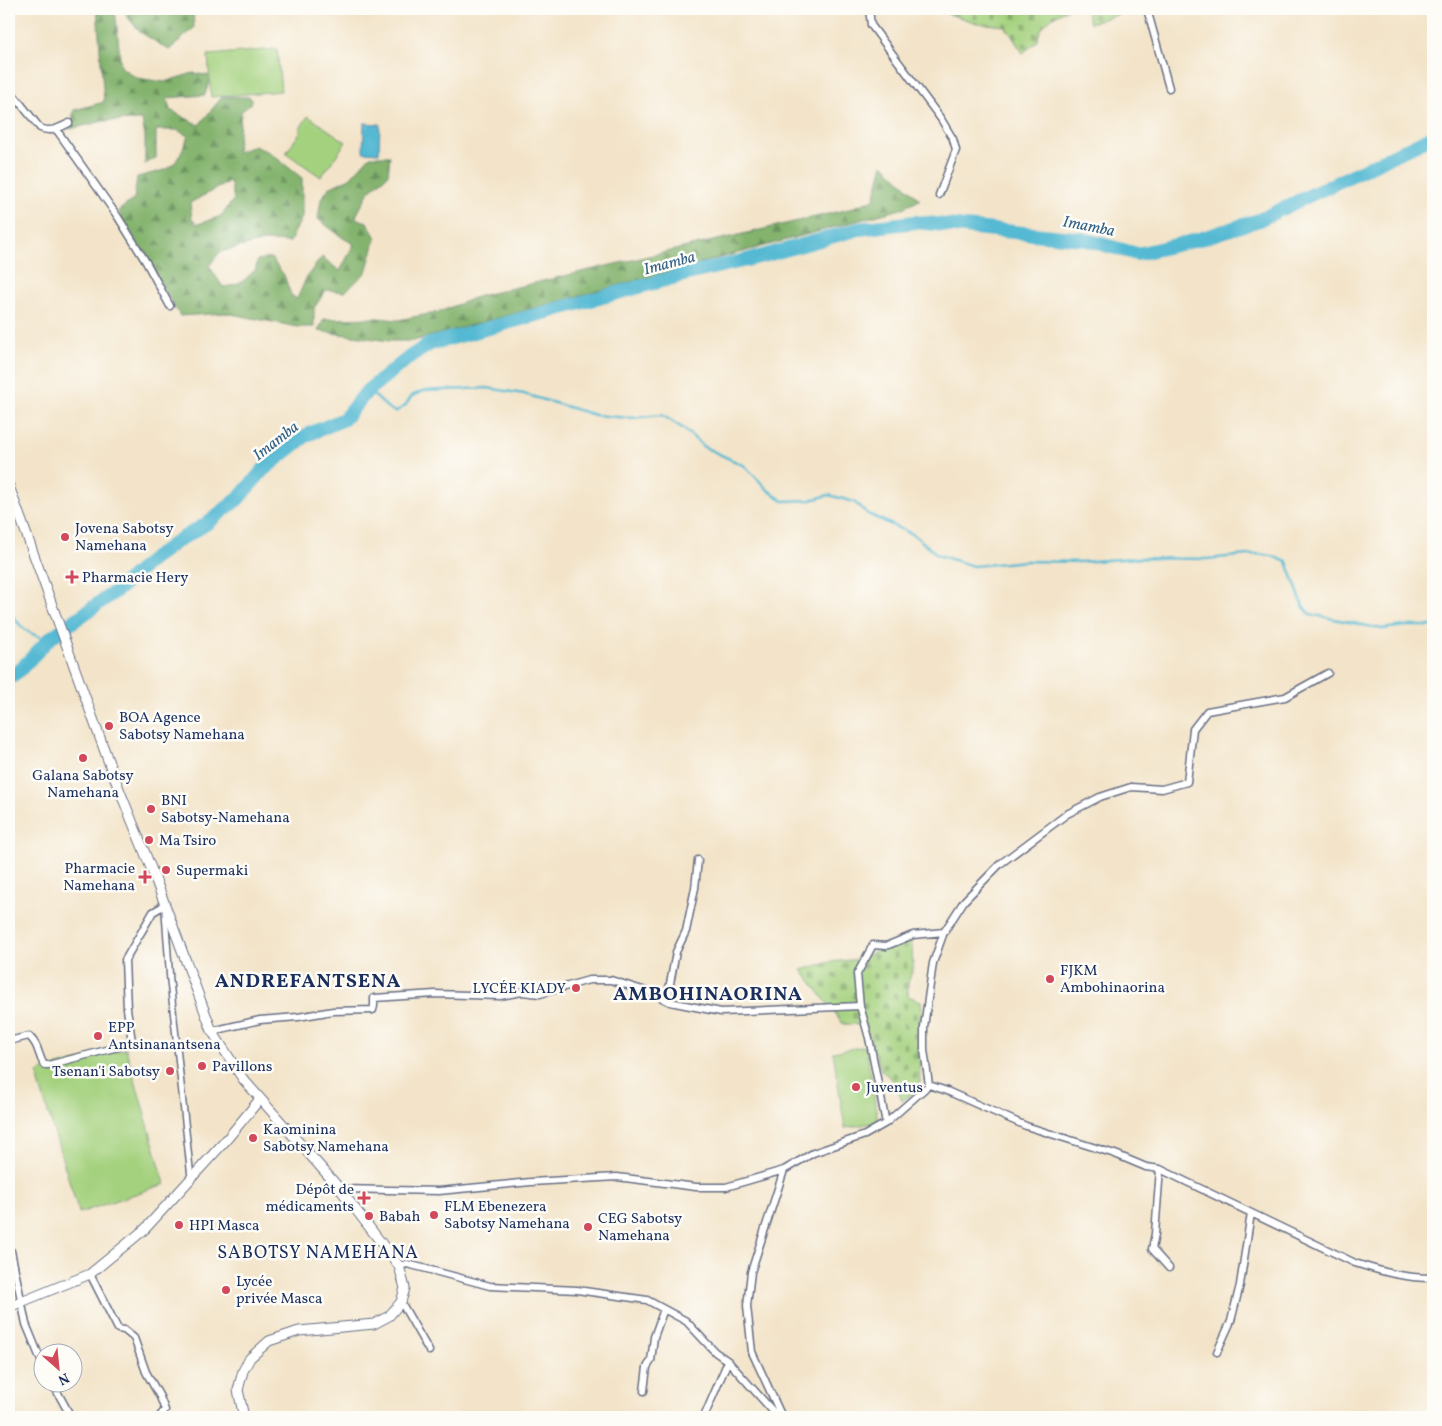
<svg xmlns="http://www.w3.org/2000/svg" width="1442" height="1426" font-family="Vollkorn,serif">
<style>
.forest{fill:url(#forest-firs);stroke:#4f7166;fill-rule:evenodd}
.cemetery{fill:url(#cemetery-stones);stroke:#60806e}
.pitch{fill:#a4d17e;stroke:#60806e}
.water{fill:#55b9d3;stroke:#387498}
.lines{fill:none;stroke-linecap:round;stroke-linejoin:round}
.stream{stroke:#55b9d3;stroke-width:2.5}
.river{stroke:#55b9d3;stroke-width:14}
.pedestrian-casing{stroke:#676e83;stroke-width:8}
.minor-casing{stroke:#676e83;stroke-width:9}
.tertiary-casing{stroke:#676e83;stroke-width:11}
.secondary-casing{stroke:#676e83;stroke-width:11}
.pedestrian{stroke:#fff;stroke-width:5}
.minor{stroke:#fff;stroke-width:6}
.tertiary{stroke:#fff;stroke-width:9}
.secondary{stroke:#fff;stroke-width:9}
.poi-dot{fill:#d1495b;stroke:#fdfcf7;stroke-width:2}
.labels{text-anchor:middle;stroke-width:5;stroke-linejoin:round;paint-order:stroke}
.poi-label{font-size:15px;fill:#1b2f5e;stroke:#fdfcf7;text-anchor:start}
.water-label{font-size:16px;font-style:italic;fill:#2f5f87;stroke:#fdfcf7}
.quarter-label{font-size:18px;letter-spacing:1px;fill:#1b2f5e;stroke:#fdfcf7}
.district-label{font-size:20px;font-weight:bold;letter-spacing:1px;fill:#1b2f5e;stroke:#fdfcf7}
</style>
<defs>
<pattern id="forest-firs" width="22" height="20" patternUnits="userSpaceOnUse" patternTransform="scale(1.25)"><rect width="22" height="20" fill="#83b36d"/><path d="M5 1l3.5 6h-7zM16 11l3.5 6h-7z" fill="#6a925d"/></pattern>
<pattern id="cemetery-stones" width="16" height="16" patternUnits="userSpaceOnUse" patternTransform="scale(1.25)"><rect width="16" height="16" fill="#a4d17e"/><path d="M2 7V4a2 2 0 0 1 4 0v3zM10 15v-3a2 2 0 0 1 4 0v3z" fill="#85aa6a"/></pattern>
</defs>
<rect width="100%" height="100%" fill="#fdfcf7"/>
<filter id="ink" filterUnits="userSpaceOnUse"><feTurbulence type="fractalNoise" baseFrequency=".02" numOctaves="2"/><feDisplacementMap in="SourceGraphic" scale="10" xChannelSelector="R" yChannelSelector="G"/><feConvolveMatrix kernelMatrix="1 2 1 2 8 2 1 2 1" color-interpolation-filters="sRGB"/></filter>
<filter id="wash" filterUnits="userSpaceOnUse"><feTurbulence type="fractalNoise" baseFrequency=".0096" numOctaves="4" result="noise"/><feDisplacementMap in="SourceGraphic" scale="20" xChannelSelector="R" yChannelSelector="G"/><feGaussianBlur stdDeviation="1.12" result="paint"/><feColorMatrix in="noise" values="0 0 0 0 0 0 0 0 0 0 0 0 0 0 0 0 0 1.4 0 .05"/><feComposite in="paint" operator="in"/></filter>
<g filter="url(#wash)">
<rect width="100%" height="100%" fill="#f3e4c9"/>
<!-- forest -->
<path class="forest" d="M97,9H115L121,67L137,78L164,82L193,73L211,76L205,95L167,98L170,110L199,125L222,97H250L252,102L241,112L237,152L254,146L269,152L302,178V217L290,242L264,241L220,252L209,266L223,287C242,285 243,281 256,269L257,260L271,258L284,275L291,295L297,299L307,276L322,257L340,271L354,244L343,238L318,219L321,199L329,188L350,178L370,156H390L388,175L369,191L355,218L367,222L376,238L366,272L345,292L326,290L314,308V327H298L226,313L180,316L118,211L134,199L137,177C173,168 174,171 188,136L177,130H156V158L145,164V137L142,120L104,121L70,129L74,110L104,102ZM230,181L234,199L221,216L198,224L192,220L190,203Z
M128,9H191L193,10L194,28L169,50L140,32L126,15Z
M883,164L920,200L901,209L413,341H389L318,331L324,319L378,318L398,320L439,312L479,296L849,209L874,199Z"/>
<!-- cemetery -->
<path class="cemetery" d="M933,9H1068C1055,15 1038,25 1038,41L1023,53L1005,26L977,23Z
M1086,9H1133V10L1090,23Z
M906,940L912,943L913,969L908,983V996L921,1001L922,1009L919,1030L920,1087L902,1101L895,1082L881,1070L865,1025L843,1024L802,970L830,962L862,959L876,950L885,949Z"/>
<!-- pitch -->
<path class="pitch" d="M277,49L281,91L211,97L208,55Z
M308,116L346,142L321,177L286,153L301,131L299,130Z
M866,1046L878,1122L845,1128L833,1052Z
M126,1049L165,1184L79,1213L39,1083L38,1073L45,1069Z"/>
<!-- water -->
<path class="water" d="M364,123L380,124L379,153L363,152Z"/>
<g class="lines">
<!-- stream -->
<path class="stream" d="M368,390L388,408L395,412L405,406L412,396L423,391L487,388L524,394L595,415L630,418L662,415L684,429L704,447L745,466L768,490L783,501L811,500L829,495L854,502L868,514L914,535L938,555L973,566L1027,561L1080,562L1135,558L1207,559L1258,554L1272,556L1287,562L1303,606L1310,614L1382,629L1405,626H1433
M9,610C20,628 28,635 49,639"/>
<!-- river -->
<path class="river" d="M9,678L20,670L49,639L120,588L149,562L176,542L206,524L238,499L263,470L307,435L344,419L368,390L411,356L430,344L687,274L763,256L859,229L915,222L1083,239L1137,254L1193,241L1259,220L1433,136"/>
</g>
</g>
<g filter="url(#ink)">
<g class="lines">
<!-- pedestrian casing -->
<g class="pedestrian-casing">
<path id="pedestrian" d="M165,913L170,981L191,1178"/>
</g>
<!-- minor casing -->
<g class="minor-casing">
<path id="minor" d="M869,9L871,25L941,119L953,139L956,150L939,195
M1147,9L1169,88
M9,89L40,128C51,133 59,128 69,123
M56,129L118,217L146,262L170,306
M670,1002L669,989L676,952L686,931L695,888L698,860
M212,1031L260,1020L298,1017L333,1011L373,1010L374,1006V998L435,994L500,996L522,992L540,994L589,980H611L652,993L670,1002L721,1012L860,1006
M9,1041L29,1036C40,1047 37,1053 44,1065H48L126,1045L132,1041L127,1009L125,960L153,912L165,905
M929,1085L924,1050V1027L933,963L944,932L964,901L1000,864L1067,814L1100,797L1131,787L1162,789L1187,782L1193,729L1207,711L1285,697L1328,673
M886,1123L869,1038L860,1006L857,974L873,945L886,946L913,935L944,932
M1160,1169L1155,1234L1152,1249L1169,1268
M340,1189L439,1191L531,1182L617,1177L696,1187H726L784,1170L813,1153L865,1135L886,1123L929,1085L947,1091L1026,1126L1115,1154L1146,1167L1160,1169L1355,1263C1383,1272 1404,1278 1433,1278
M11,1251L26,1324L42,1363
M399,1266L407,1264L423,1268L490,1286L577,1290L647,1300L686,1321L715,1352L728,1361L778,1417
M90,1274L118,1329L124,1330L134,1338L146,1372L160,1397L165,1410L159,1417
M401,1302L429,1351
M1217,1352L1231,1321L1240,1285L1251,1213
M53,1384L71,1417
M644,1391L647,1367L651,1361L654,1337L664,1309
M704,1417L728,1361
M782,1417L752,1352L747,1306L751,1272L784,1170"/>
</g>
<!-- tertiary casing -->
<g class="tertiary-casing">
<path id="tertiary" d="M9,1307L90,1274L145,1229L227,1139L260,1099"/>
</g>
<!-- secondary casing -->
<g class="secondary-casing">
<path id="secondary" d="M9,486L113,774L155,878L212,1031L243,1079L340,1189L399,1266L405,1288L401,1302L389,1316L374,1324L299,1331L269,1341L250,1358L243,1371L238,1390L244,1417"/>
</g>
<!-- pedestrian -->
<use href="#pedestrian" class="pedestrian"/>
<!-- minor -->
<use href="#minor" class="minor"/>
<!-- tertiary -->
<use href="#tertiary" class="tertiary"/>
<!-- secondary -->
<use href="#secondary" class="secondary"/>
</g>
</g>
<!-- markers -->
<g class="poi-dot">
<circle cx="65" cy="537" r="5"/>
<path d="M69.5 569.5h5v5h5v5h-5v5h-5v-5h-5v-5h5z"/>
<circle cx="109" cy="726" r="5"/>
<circle cx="83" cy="758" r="5"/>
<circle cx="151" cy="809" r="5"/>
<circle cx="149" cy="840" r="5"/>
<circle cx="166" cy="870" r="5"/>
<path d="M142.5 869.5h5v5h5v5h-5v5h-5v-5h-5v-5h5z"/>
<circle cx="1050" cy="979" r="5"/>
<circle cx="576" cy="988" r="5"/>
<circle cx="98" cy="1036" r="5"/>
<circle cx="202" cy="1066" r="5"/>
<circle cx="170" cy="1071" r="5"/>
<circle cx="856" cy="1087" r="5"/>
<circle cx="253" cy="1138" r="5"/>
<path d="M361.5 1190.5h5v5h5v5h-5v5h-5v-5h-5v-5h5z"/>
<circle cx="434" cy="1215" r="5"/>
<circle cx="369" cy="1216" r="5"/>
<circle cx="179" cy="1225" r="5"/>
<circle cx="588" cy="1227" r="5"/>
<circle cx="226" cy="1290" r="5"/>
</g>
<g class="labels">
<!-- poi labels -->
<g class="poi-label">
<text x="75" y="533">Jovena Sabotsy<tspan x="75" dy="17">Namehana</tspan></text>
<text x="82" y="582">Pharmacie Hery</text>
<text x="119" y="722">BOA Agence<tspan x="119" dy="17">Sabotsy Namehana</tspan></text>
<text x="83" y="780" text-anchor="middle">Galana Sabotsy<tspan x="83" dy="17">Namehana</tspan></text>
<text x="161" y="805">BNI<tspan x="161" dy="17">Sabotsy-Namehana</tspan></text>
<text x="159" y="845">Ma Tsiro</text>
<text x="135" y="873" text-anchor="end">Pharmacie<tspan x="135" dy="17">Namehana</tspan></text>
<text x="176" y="875">Supermaki</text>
<text x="1060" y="975">FJKM<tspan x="1060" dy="17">Ambohinaorina</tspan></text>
<text x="566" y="993" text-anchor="end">LYCÉE KIADY</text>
<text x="108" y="1032">EPP<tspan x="108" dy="17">Antsinanantsena</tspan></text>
<text x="212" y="1071">Pavillons</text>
<text x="160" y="1076" text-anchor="end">Tsenan'i Sabotsy</text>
<text x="866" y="1092">Juventus</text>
<text x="263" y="1134">Kaominina<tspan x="263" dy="17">Sabotsy Namehana</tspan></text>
<text x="354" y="1194" text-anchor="end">Dépôt de<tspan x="354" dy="17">médicaments</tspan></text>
<text x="444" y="1211">FLM Ebenezera<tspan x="444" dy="17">Sabotsy Namehana</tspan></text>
<text x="379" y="1221">Babah</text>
<text x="598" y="1223">CEG Sabotsy<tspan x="598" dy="17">Namehana</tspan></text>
<text x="189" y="1230">HPI Masca</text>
<text x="236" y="1286">Lycée<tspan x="236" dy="17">privée Masca</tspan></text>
</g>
<!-- water labels -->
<g class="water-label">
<text transform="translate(1089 225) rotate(11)" y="6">Imamba</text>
<text transform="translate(669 262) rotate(-15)" y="6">Imamba</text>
<text transform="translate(275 440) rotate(-38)" y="6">Imamba</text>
</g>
<!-- quarter labels -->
<g class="quarter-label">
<text x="318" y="1258">SABOTSY NAMEHANA</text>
</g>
<!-- district labels -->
<g class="district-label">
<text x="308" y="987">ANDREFANTSENA</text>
<text x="708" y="1000">AMBOHINAORINA</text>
</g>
</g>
<!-- margin -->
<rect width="1442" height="1426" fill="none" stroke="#fdfcf7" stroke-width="30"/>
<!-- north arrow -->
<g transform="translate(58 1368) rotate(153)"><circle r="24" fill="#fdfcf7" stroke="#a3aaba"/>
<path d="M0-4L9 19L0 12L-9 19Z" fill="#d1495b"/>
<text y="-8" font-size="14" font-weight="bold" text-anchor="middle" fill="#1b2f5e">N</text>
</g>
</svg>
